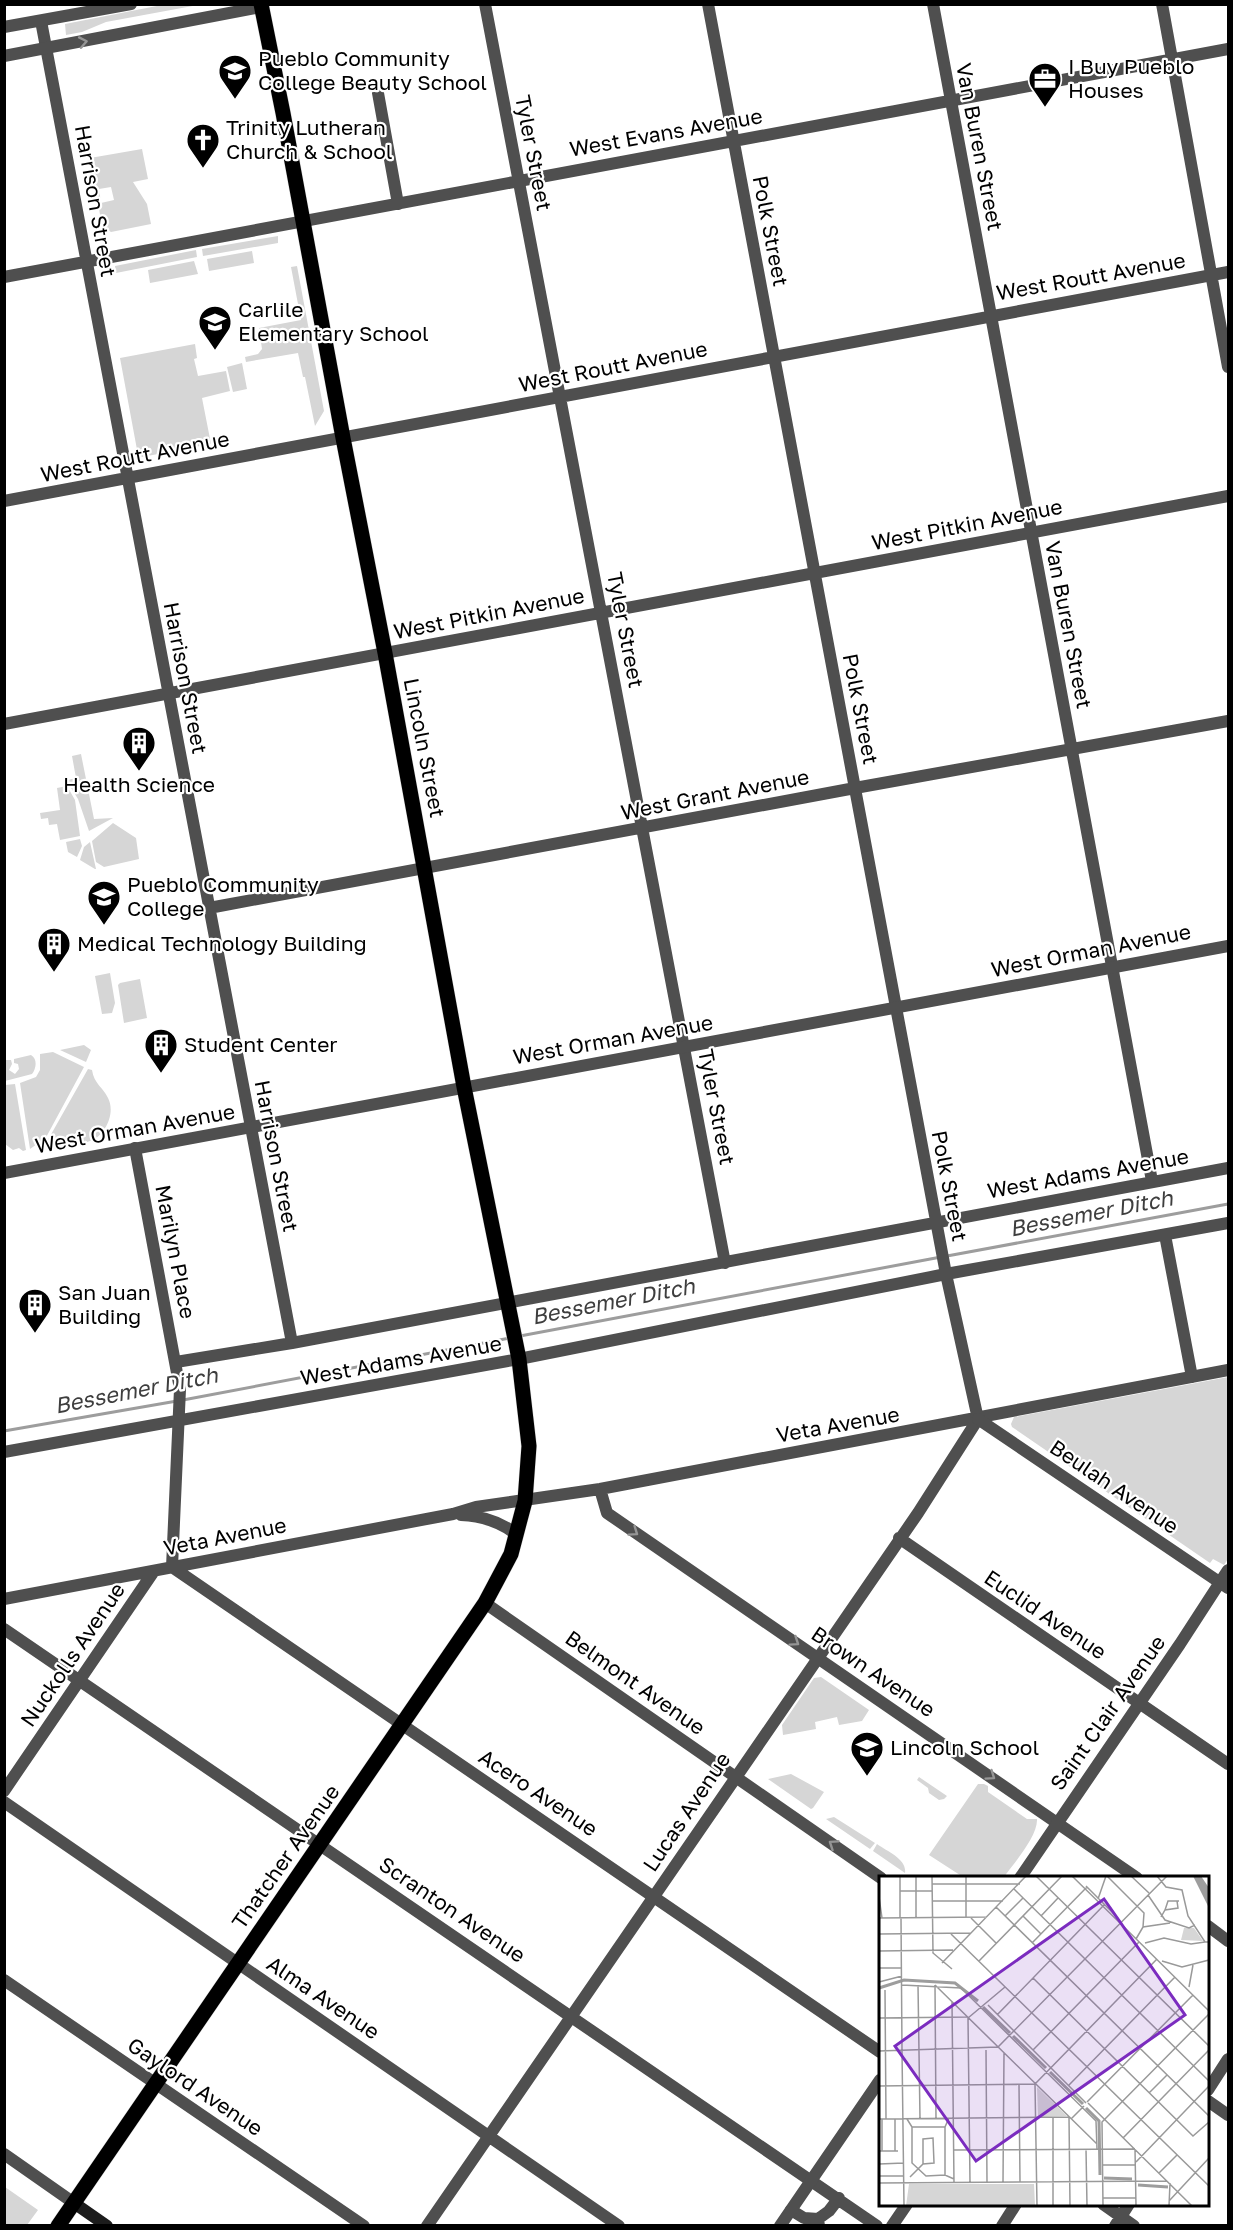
<svg xmlns="http://www.w3.org/2000/svg" width="1233" height="2230" font-family="'Golos Text',sans-serif">
<style>
.green{fill:#d6d6d6;fill-rule:evenodd}
.lines{fill:none;stroke-linecap:round;stroke-linejoin:round}
.stream{stroke:#9d9d9d;stroke-width:3}
.primary-casing{stroke:#dbdbdb;stroke-width:16}
.minor{stroke:#4f4f4f;stroke-width:12}
.tertiary{stroke:#4f4f4f;stroke-width:12}
.secondary{stroke:#1c1c1c;stroke-width:12}
.primary{stroke:#000;stroke-width:15}
.oneway{stroke:#959595}
.labels{text-anchor:middle;stroke-width:4.5;stroke-linejoin:round;paint-order:stroke}
.poi-label{font-size:21px;fill:#000;stroke:#fff;text-anchor:start}
.street-label{font-size:21px;fill:#000;stroke:#fff}
.water-label{font-size:22px;font-style:italic;fill:#3e3e3e;stroke:#fff}
.inset-river{fill:none;stroke:#9d9d9d;stroke-width:3}
.inset-road{fill:none;stroke:#999;stroke-width:1.5}
.view{fill:#7b2cbf;fill-opacity:0.15;stroke:#7b2cbf;stroke-width:3}
.inset-edge{fill:none;stroke:#000;stroke-width:3}
</style>
<rect width="100%" height="100%" fill="#fff"/>
<!-- green -->
<path class="green" d="M167,4L198,5L106,22L82,32L66,35L65,24Z
M142,149L148,179L133,182L147,204L151,224L111,232L102,226L90,158ZM111,187L114,200L101,203L99,189Z
M278,236V243L203,256L202,249Z
M196,250L197,257L116,273L115,266Z
M252,251L254,263L209,271L207,259Z
M194,261L198,274L150,283L148,270Z
M297,266L324,411L315,426L305,377H303L298,353L246,362L245,357L258,354L262,349L259,328L301,320L291,267Z
M195,344L197,358L194,359L198,376L226,371L230,391L202,398L211,444L142,457L138,455L120,358Z
M242,363L247,389L233,392L227,367Z
M81,754L94,819L113,818L89,831L78,799L68,783V780L76,778L72,756Z
M67,786L75,800L80,836L60,840L57,824L49,825L48,818L41,819L40,813L60,810L57,788Z
M113,823L136,838L139,859L104,867L96,862L92,841Z
M80,839L82,846L77,857L68,852L66,842Z
M90,842L96,869H95L80,860L84,847Z
M110,973L115,1003L112,1013L102,1014L95,976Z
M140,979L147,1018L124,1023L118,985L120,983Z
M84,1045L91,1050L86,1062L60,1050Z
M53,1052L84,1067L43,1143L37,1144L30,1149L20,1083L36,1077L40,1070V1054Z
M31,1055C38,1059 36,1069 32,1074L5,1081V1060H11L12,1064L9,1070L15,1074L19,1069L18,1064L14,1063V1059Z
M88,1069L92,1070C94,1084 103,1087 108,1098C116,1113 105,1136 90,1141C77,1146 62,1147 49,1149L45,1145Z
M15,1084L26,1150L23,1151L19,1148L13,1150L5,1144V1085Z
M1228,1377V1559L1224,1565L1213,1559L1210,1563L1012,1427L1011,1424L1014,1417Z
M821,1677L869,1710L862,1721L839,1725L837,1717L815,1722L816,1729L783,1735L782,1725L814,1678Z
M791,1774L824,1792L813,1808L811,1809L768,1779Z
M919,1777L947,1796L944,1799L939,1800L929,1793L928,1788L917,1780Z
M978,1784H984L988,1786V1792L1027,1819H1037C1038,1836 1014,1863 1004,1877H963L929,1855Z
M834,1817L875,1843L870,1849L826,1819Z
M877,1844C888,1852 907,1859 905,1873L873,1851Z
M5,2187L38,2210L27,2225H5Z"/>
<g class="lines">
<!-- stream -->
<path class="stream" d="M947,1256L1228,1204
M520,1336L941,1257
M183,1400L510,1338
M4,1431L177,1401"/>
<!-- primary casing -->
<g class="primary-casing">
<path id="primary" d="M58,2226L485,1603L511,1554L525,1501L529,1446L519,1359L464,1087L385,653L343,438L283,113L261,4"/>
</g>
<!-- minor -->
<path class="minor" d="M485,4L725,1263
M933,4L1152,1181
M1162,4L1228,367
M41,21L292,1343
M378,93L398,204
M4,277L1228,49
M4,501L1228,272
M4,724L1228,496
M209,908L855,788L1228,721
M135,1148L180,1389L172,1567L880,2052
M1165,1235L1192,1377
M176,1362L292,1343L1228,1168
M4,1452L519,1359L946,1274L1228,1223
M600,1489L607,1513L1137,1878
M461,1515C482,1516 500,1521 517,1535
M899,1538L1228,1764
M4,1599L453,1514L476,1507L600,1489L1228,1370
M485,1603L881,1878
M4,1629L877,2226
M4,1791L154,1571
M4,1802L619,2226
M1208,1926L1228,1941
M4,1980L364,2226
M1208,2090L1228,2059
M1208,2101L1228,2115
M1103,2204L1134,2226
M791,2210L804,2218L818,2219L819,2226
M818,2219L829,2211L839,2198
M427,2226L918,1513L978,1419L946,1274L708,4
M892,2226L907,2204
M1002,2226L1016,2204
M1115,2226L1129,2204"/>
<!-- tertiary -->
<path class="tertiary" d="M4,27L131,4
M4,56L261,7
M4,1173L1228,946
M978,1419L1228,1588
M1020,1878L1180,1644L1228,1570
M4,2154L74,2203
M780,2226L880,2080"/>
<!-- secondary -->
<path class="secondary" d="M74,2203L107,2226"/>
<!-- primary -->
<use href="#primary" class="primary"/>
</g>
<!-- one-way arrows -->
<defs><path id="oneway-chevron" d="M-2-3.5L2.5 0L-2 3.5" fill="none" stroke-width="1.6" stroke-linecap="round" stroke-linejoin="round" transform="scale(1.5)"/></defs>
<g class="oneway">
<use href="#oneway-chevron" transform="translate(83 42) rotate(-11)"/>
<use href="#oneway-chevron" transform="translate(634 1532) rotate(35)"/>
<use href="#oneway-chevron" transform="translate(795 1642) rotate(34)"/>
<use href="#oneway-chevron" transform="translate(991 1776) rotate(35)"/>
<use href="#oneway-chevron" transform="translate(833 1844) rotate(-146)"/>
</g>
<!-- icons -->
<defs>
<g id="university-pin" transform="scale(1.725)"><path d="M0 17L-7.5 6A9.5 9.5 0 1 1 7.5 6Z" fill="#000" stroke="#fff"/><path d="M0-5L7-2L0 1L-7-2ZM-4 1L0 2.5L4 1V4Q0 6-4 4Z" fill="#fff"/></g>
<g id="office-pin" transform="scale(1.725)"><path d="M0 17L-7.5 6A9.5 9.5 0 1 1 7.5 6Z" fill="#000" stroke="#fff"/><path d="M-6-3h4V-5.5h4V-3h4V5H-6ZM-1-4.5V-3h2v-1.5ZM-6 0V1H6V0Z" fill="#fff"/></g>
<g id="church-pin" transform="scale(1.725)"><path d="M0 17L-7.5 6A9.5 9.5 0 1 1 7.5 6Z" fill="#000" stroke="#fff"/><path d="M-1.2-6h2.4v3.5h3.3v2.4h-3.3V6h-2.4V-.1h-3.3v-2.4h3.3Z" fill="#fff"/></g>
<g id="school-pin" transform="scale(1.725)"><path d="M0 17L-7.5 6A9.5 9.5 0 1 1 7.5 6Z" fill="#000" stroke="#fff"/><path d="M0-5L7-2L0 1L-7-2ZM-4 1L0 2.5L4 1V4Q0 6-4 4Z" fill="#fff"/></g>
<g id="building-pin" transform="scale(1.725)"><path d="M0 17L-7.5 6A9.5 9.5 0 1 1 7.5 6Z" fill="#000" stroke="#fff"/><path d="M-4-6H4V6H1V3H-1V6H-4ZM-2.5-4.3h1.7v1.8h-1.7ZM.8-4.3h1.7v1.8H.8ZM-2.5-1h1.7V.8h-1.7ZM.8-1h1.7V.8H.8Z" fill="#fff"/></g>
</defs>
<g fill-rule="evenodd">
<use href="#university-pin" x="235" y="71"/>
<use href="#office-pin" x="1045" y="79"/>
<use href="#church-pin" x="203" y="140"/>
<use href="#school-pin" x="215" y="322"/>
<use href="#building-pin" x="139" y="743"/>
<use href="#university-pin" x="104" y="897"/>
<use href="#building-pin" x="54" y="944"/>
<use href="#building-pin" x="161" y="1045"/>
<use href="#building-pin" x="35" y="1305"/>
<use href="#school-pin" x="867" y="1748"/>
</g>
<g class="labels">
<!-- poi labels -->
<g class="poi-label">
<text x="258" y="66">Pueblo Community<tspan x="258" dy="24">College Beauty School</tspan></text>
<text x="1068" y="74">I Buy Pueblo<tspan x="1068" dy="24">Houses</tspan></text>
<text x="226" y="135">Trinity Lutheran<tspan x="226" dy="24">Church &amp; School</tspan></text>
<text x="238" y="317">Carlile<tspan x="238" dy="24">Elementary School</tspan></text>
<text x="139" y="792" text-anchor="middle">Health Science</text>
<text x="127" y="892">Pueblo Community<tspan x="127" dy="24">College</tspan></text>
<text x="77" y="951">Medical Technology Building</text>
<text x="184" y="1052">Student Center</text>
<text x="58" y="1300">San Juan<tspan x="58" dy="24">Building</tspan></text>
<text x="890" y="1755">Lincoln School</text>
</g>
<!-- street labels -->
<g class="street-label">
<text transform="translate(666 133) rotate(-10)" y="7">West Evans Avenue</text>
<text transform="translate(979 147) rotate(79)" y="7">Van Buren Street</text>
<text transform="translate(533 153) rotate(79)" y="7">Tyler Street</text>
<text transform="translate(95 201) rotate(80)" y="7">Harrison Street</text>
<text transform="translate(770 231) rotate(79)" y="7">Polk Street</text>
<text transform="translate(1091 277) rotate(-10)" y="7">West Routt Avenue</text>
<text transform="translate(613 367) rotate(-11)" y="7">West Routt Avenue</text>
<text transform="translate(135 457) rotate(-11)" y="7">West Routt Avenue</text>
<text transform="translate(967 525) rotate(-11)" y="7">West Pitkin Avenue</text>
<text transform="translate(489 614) rotate(-11)" y="7">West Pitkin Avenue</text>
<text transform="translate(1068 625) rotate(79)" y="7">Van Buren Street</text>
<text transform="translate(625 630) rotate(79)" y="7">Tyler Street</text>
<text transform="translate(185 678) rotate(79)" y="7">Harrison Street</text>
<text transform="translate(860 709) rotate(79)" y="7">Polk Street</text>
<text transform="translate(424 748) rotate(79)" y="7">Lincoln Street</text>
<text transform="translate(715 795) rotate(-11)" y="7">West Grant Avenue</text>
<text transform="translate(1091 951) rotate(-11)" y="7">West Orman Avenue</text>
<text transform="translate(613 1040) rotate(-10)" y="7">West Orman Avenue</text>
<text transform="translate(716 1107) rotate(79)" y="7">Tyler Street</text>
<text transform="translate(135 1129) rotate(-10)" y="7">West Orman Avenue</text>
<text transform="translate(276 1156) rotate(79)" y="7">Harrison Street</text>
<text transform="translate(1088 1174) rotate(-10)" y="7">West Adams Avenue</text>
<text transform="translate(949 1186) rotate(79)" y="7">Polk Street</text>
<text transform="translate(175 1252) rotate(79)" y="7">Marilyn Place</text>
<text transform="translate(401 1361) rotate(-10)" y="7">West Adams Avenue</text>
<text transform="translate(838 1425) rotate(-10)" y="7">Veta Avenue</text>
<text transform="translate(1114 1487) rotate(34)" y="7">Beulah Avenue</text>
<text transform="translate(225 1537) rotate(-11)" y="7">Veta Avenue</text>
<text transform="translate(1045 1615) rotate(34)" y="7">Euclid Avenue</text>
<text transform="translate(73 1655) rotate(-56)" y="7">Nuckolls Avenue</text>
<text transform="translate(873 1672) rotate(34)" y="7">Brown Avenue</text>
<text transform="translate(635 1683) rotate(35)" y="7">Belmont Avenue</text>
<text transform="translate(1108 1713) rotate(-55)" y="7">Saint Clair Avenue</text>
<text transform="translate(538 1793) rotate(34)" y="7">Acero Avenue</text>
<text transform="translate(687 1812) rotate(-56)" y="7">Lucas Avenue</text>
<text transform="translate(286 1857) rotate(-55)" y="7">Thatcher Avenue</text>
<text transform="translate(452 1910) rotate(34)" y="7">Scranton Avenue</text>
<text transform="translate(323 1998) rotate(34)" y="7">Alma Avenue</text>
<text transform="translate(195 2087) rotate(34)" y="7">Gaylord Avenue</text>
</g>
<!-- water labels -->
<g class="water-label">
<text transform="translate(1091 1213) rotate(-11)" y="8">Bessemer Ditch</text>
<text transform="translate(613 1301) rotate(-11)" y="8">Bessemer Ditch</text>
<text transform="translate(136 1390) rotate(-11)" y="8">Bessemer Ditch</text>
</g>
</g>
<!-- overview -->
<g transform="translate(879 1876)">
<rect width="330" height="330" fill="#fff"/>
<path d="M305,52H315L324,65L302,64ZM158,211L188,240L159,241ZM30,308H155L156,330H27Z" fill="#d6d6d6"/>
<path d="M314,0H322L330,12V32Z" fill="#9d9d9d"/>
<path class="inset-river" d="M0,112L25,104L76,107L99,125M104,131L131,157M134,160L167,192M171,196L204,228M207,232L220,245L221,299M225,302L253,303M259,309L289,311"/>
<path class="inset-road" d="M21,0V42M37,0V42M53,0L54,77L73,93M87,0V41M157,0L330,170M193,0L242,48M228,0L265,37L264,51M252,0L270,17M278,0L287,11L303,14L309,40L326,66H330M53,8H141M207,10L235,38M135,13L330,205M21,15H53M269,19L286,44L310,52L316,49M0,21L3,42M219,23L227,0M53,25H124M117,31L330,240M286,34L289,25H300M126,40L144,22M144,40L162,58M162,40L179,22M282,41L286,34L299,32L298,25M0,42L108,41M22,42L23,174M92,42L117,67M242,48L330,135M0,58L92,57M72,58L330,310M257,63L264,51L291,47M153,67L208,11M266,67L285,62L312,68L326,66M0,75L74,74M100,85L183,0M283,85L303,91L330,84M63,87L147,0M0,92H23M154,102L314,260L330,246M0,106L23,100M23,109L82,112L217,245L218,273M39,109L41,243M56,109L218,268M56,109L57,243M310,111L314,89M6,114L7,243M73,126L75,307M109,129L207,227M118,139L226,28M0,142L88,141M107,174L108,306M154,174L260,66M0,175L119,171L288,0M23,175L25,330M156,208L278,83M156,208L158,330M140,209L141,306M190,209L296,101M0,210L156,208M270,217L288,199M208,226L314,119M209,227L313,330M174,241V330M0,243L190,241L191,330M3,243V275M16,243V275M28,243L33,251V287L47,300L66,299L75,303M192,243L205,230M33,251H66M244,262L330,174M207,273L208,330M256,273L257,330M74,274L256,273M0,275H19M257,286L330,210M0,288L25,287M224,289H257M280,297L298,279M66,299V251L70,242M0,300H25M31,301L44,288L55,287L54,262L44,263V288M124,306L125,177M0,307L288,305M91,307L89,142L126,111M224,322H257M290,325L330,282M224,330L223,246L330,138M290,330L291,307"/>
<path class="view" d="M225,23L306,139L97,285L16,170Z"/>
<rect width="330" height="330" class="inset-edge"/>
</g>
<!-- border -->
<rect width="1233" height="2230" fill="none" stroke="#000000" stroke-width="12"/>
</svg>
